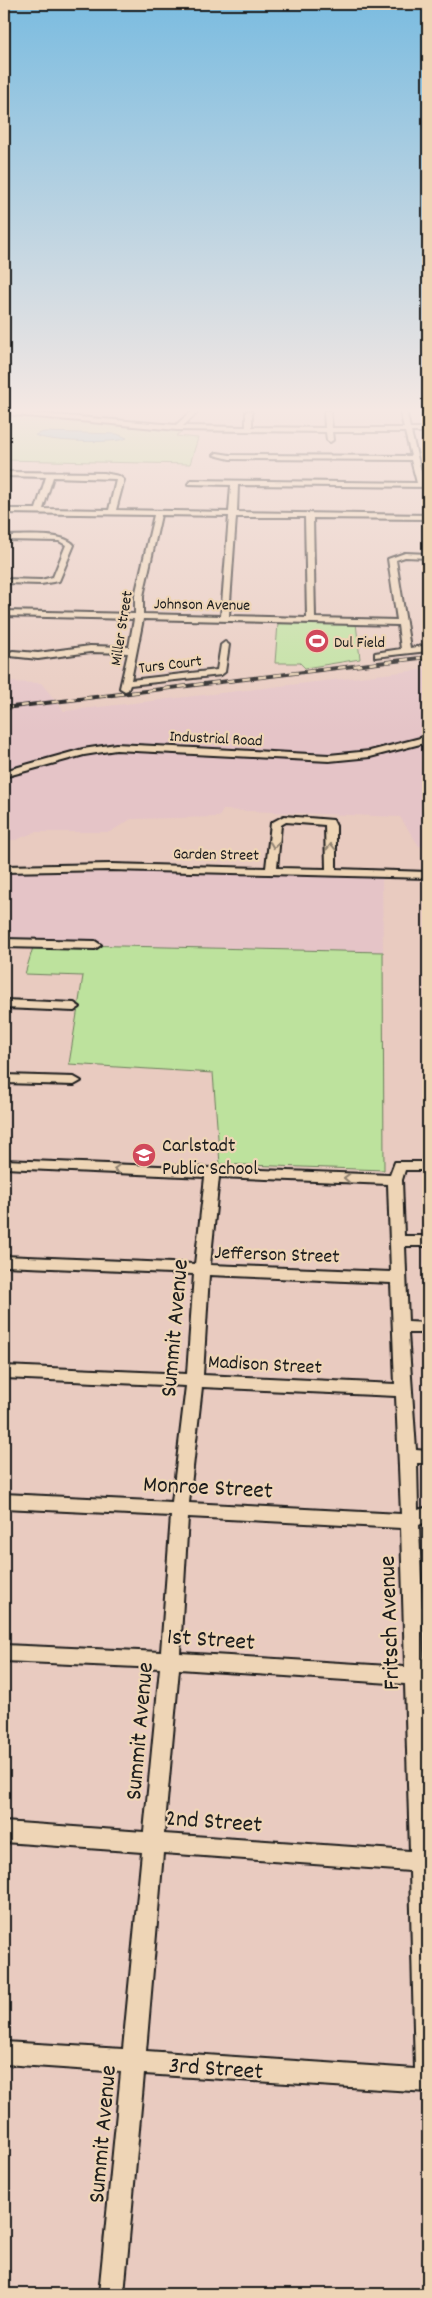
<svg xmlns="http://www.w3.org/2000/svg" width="432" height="2298" font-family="Dekko,sans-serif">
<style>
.built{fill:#e5c4c7}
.green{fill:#bde29d;stroke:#6c7f5c}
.water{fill:#79c8d4;stroke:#54838a}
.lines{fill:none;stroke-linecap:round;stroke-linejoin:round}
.minor-casing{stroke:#1c1c1c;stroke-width:4}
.minor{fill:#eed5b6;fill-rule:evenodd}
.rail-casing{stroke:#1c1c1c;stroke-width:4}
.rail{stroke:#eed5b6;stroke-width:2.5;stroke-dasharray:8;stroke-linecap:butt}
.oneway{stroke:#908271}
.labels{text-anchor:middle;stroke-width:4.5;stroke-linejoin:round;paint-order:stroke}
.far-street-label{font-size:16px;fill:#1c1c1c;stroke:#eed5b6}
.far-poi-label{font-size:16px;fill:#1c1c1c;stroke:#eed5b6;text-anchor:start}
.poi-label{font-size:20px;fill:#1c1c1c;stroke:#eed5b6;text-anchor:start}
.street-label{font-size:20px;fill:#1c1c1c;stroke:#eed5b6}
.near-street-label{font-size:24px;fill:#1c1c1c;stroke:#eed5b6}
</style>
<rect width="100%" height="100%" fill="#e9cbc0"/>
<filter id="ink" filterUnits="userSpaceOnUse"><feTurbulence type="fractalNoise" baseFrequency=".02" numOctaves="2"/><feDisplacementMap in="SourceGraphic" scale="10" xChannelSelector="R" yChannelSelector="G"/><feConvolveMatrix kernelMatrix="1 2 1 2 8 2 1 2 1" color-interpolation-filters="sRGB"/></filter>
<g filter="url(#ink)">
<!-- built -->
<path class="built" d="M428,669V847L419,846L400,817L223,810L219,817L131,819L110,832H35L16,840H4V682L41,683L64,711Z
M4,872L382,874L383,952L34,944L4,940Z"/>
<!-- green -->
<path class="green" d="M4,412L173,428L172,430L182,431L176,436L198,438L190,464L4,460Z
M278,623H356L360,659L305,668L300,663H275Z
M34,944L383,952L384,1170L220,1164L213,1073L69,1064L83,976L25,974Z"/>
<!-- water -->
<path class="water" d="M44,432L117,434L127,438C116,444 45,442 35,435Z"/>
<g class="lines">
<!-- minor casing -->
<g class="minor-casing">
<path id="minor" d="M4,411L176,425L192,411H199L183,426L246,427V411H252V427L325,428L324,411H330L332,428H404L400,411H406L410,428H428V432H411L424,483H428V487L238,485L237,512L428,515V519L313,518L315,618L397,620L388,559L405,553L428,554V558L405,557L396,560L410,648L428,645V651L375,657V653L401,649L398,625L143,619L131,680L217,670L221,645L225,642L229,645L225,672L221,675L130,685L128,690L125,691L120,688L128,653L90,652L38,659L10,656V652L13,651L38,653L90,646L129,647L134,619L4,616V611L135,614V596L154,515L4,513V509H36L46,477L4,476V472L104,473L119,476L124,480L116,510L229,512L231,485L188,484L191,480L417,483L411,460L230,459L214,455L217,453L230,455L411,456L405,432H332L333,440L330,442L327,440L326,432L177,430L4,414ZM53,477L115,479L116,480L109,510L43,509ZM161,515L229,516L221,616L143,614V596ZM236,517H305L307,618L229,616Z
M4,536C21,536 64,532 74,545L59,581L41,584L4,583V579L41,580L53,577L66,545L59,541L4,540Z
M428,736V742L370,757L329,761L116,750L84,755L4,777V771L83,749L116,744L329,755L370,751Z
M284,816L333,820L336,826V869L428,872V878L111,870L4,872V866L111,864L266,868L271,823ZM286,822L325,825L326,869L277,868L281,825Z
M4,939L95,941L101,945L95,949L4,947Z
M4,1000L74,1003L80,1007L74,1011L4,1008Z
M4,1075L74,1077L81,1081L74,1085L4,1083Z
M4,1160L390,1175L395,1162H428V1170H405L402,1180L404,1236H428V1246H405L408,1322L428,1323V1333H408L416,1450L428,1451V1463H417L418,1510L428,1507V1521L419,1525L422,1607H428V1623L422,1622L428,1791V2092L144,2074L124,2294H99L121,2072L4,2064V2042L123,2049L142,1852L4,1842V1822L144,1832L160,1668L4,1661V1645L161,1652L171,1516L4,1508V1494L172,1502L186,1386L4,1378V1366L187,1374L194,1274L4,1266V1256L195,1264L205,1177L4,1168ZM219,1177L388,1184L391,1272L210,1265ZM209,1275L391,1283L395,1384L203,1375ZM202,1387L396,1396L401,1514L189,1503ZM188,1517L401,1528L405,1667L180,1653ZM179,1669L405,1684L410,1851L164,1834ZM163,1853L410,1871L415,2069L146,2051Z"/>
</g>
<!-- minor -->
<use href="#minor" class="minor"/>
<!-- rail casing -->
<g class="rail-casing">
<path id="rail" d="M4,708L428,657"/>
</g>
<!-- rail -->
<use href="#rail" class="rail"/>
</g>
<!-- one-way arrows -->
<defs><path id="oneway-chevron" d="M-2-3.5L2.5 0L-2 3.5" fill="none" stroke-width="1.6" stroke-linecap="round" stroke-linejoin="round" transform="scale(1.25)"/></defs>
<g class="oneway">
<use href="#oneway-chevron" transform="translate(274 845) rotate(97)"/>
<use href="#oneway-chevron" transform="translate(331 847) rotate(-90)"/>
<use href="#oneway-chevron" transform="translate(117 1169) rotate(-178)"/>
<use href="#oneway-chevron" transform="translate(347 1178) rotate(-178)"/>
</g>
</g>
<!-- sky -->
<linearGradient id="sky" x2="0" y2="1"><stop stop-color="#7bbce0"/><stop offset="0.56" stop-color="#f5e8e3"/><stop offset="1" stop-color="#f5e8e3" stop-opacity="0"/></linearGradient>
<rect width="432" height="733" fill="url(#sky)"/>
<!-- icons -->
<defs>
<g id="stadium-disc" transform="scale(1.25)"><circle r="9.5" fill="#d1495b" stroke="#eed5b6"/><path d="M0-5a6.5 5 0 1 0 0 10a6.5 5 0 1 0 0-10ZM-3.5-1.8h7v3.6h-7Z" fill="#fff"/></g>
<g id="school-disc" transform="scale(1.25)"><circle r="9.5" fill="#d1495b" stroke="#eed5b6"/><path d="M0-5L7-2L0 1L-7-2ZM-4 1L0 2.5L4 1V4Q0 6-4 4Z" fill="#fff"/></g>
</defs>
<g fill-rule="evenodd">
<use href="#stadium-disc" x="317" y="641"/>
<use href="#school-disc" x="144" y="1155"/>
</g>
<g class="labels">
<!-- far-street labels -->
<g class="far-street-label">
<text transform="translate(202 603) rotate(1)" y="6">Johnson Avenue</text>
<text transform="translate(120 628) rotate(-81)" y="6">Miller Street</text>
<text transform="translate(170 663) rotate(-7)" y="6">Turs Court</text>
<text transform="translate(216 737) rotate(3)" y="6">Industrial Road</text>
<text transform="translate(216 853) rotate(1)" y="6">Garden Street</text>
</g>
<!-- far-poi labels -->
<g class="far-poi-label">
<text x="334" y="647">Dul Field</text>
</g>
<!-- poi labels -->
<g class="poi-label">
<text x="162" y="1151">Carlstadt<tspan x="162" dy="23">Public School</tspan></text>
</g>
<!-- street labels -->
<g class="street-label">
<text transform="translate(277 1253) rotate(2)" y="7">Jefferson Street</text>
<text transform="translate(265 1363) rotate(3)" y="7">Madison Street</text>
</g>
<!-- near-street labels -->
<g class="near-street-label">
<text transform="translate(173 1328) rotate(-85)" y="8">Summit Avenue</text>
<text transform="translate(208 1486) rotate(3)" y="8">Monroe Street</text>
<text transform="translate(388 1623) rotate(-92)" y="8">Fritsch Avenue</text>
<text transform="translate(211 1638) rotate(4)" y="8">1st Street</text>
<text transform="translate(138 1731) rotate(-85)" y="8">Summit Avenue</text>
<text transform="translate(214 1820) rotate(4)" y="8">2nd Street</text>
<text transform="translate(216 2067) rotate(4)" y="8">3rd Street</text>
<text transform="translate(101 2134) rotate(-85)" y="8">Summit Avenue</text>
</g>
</g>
<!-- margin -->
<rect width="432" height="2298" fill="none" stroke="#eed5b6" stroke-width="20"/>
<rect x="10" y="10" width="412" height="2278" fill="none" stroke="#1c1c1c" stroke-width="2" filter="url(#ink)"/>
</svg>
